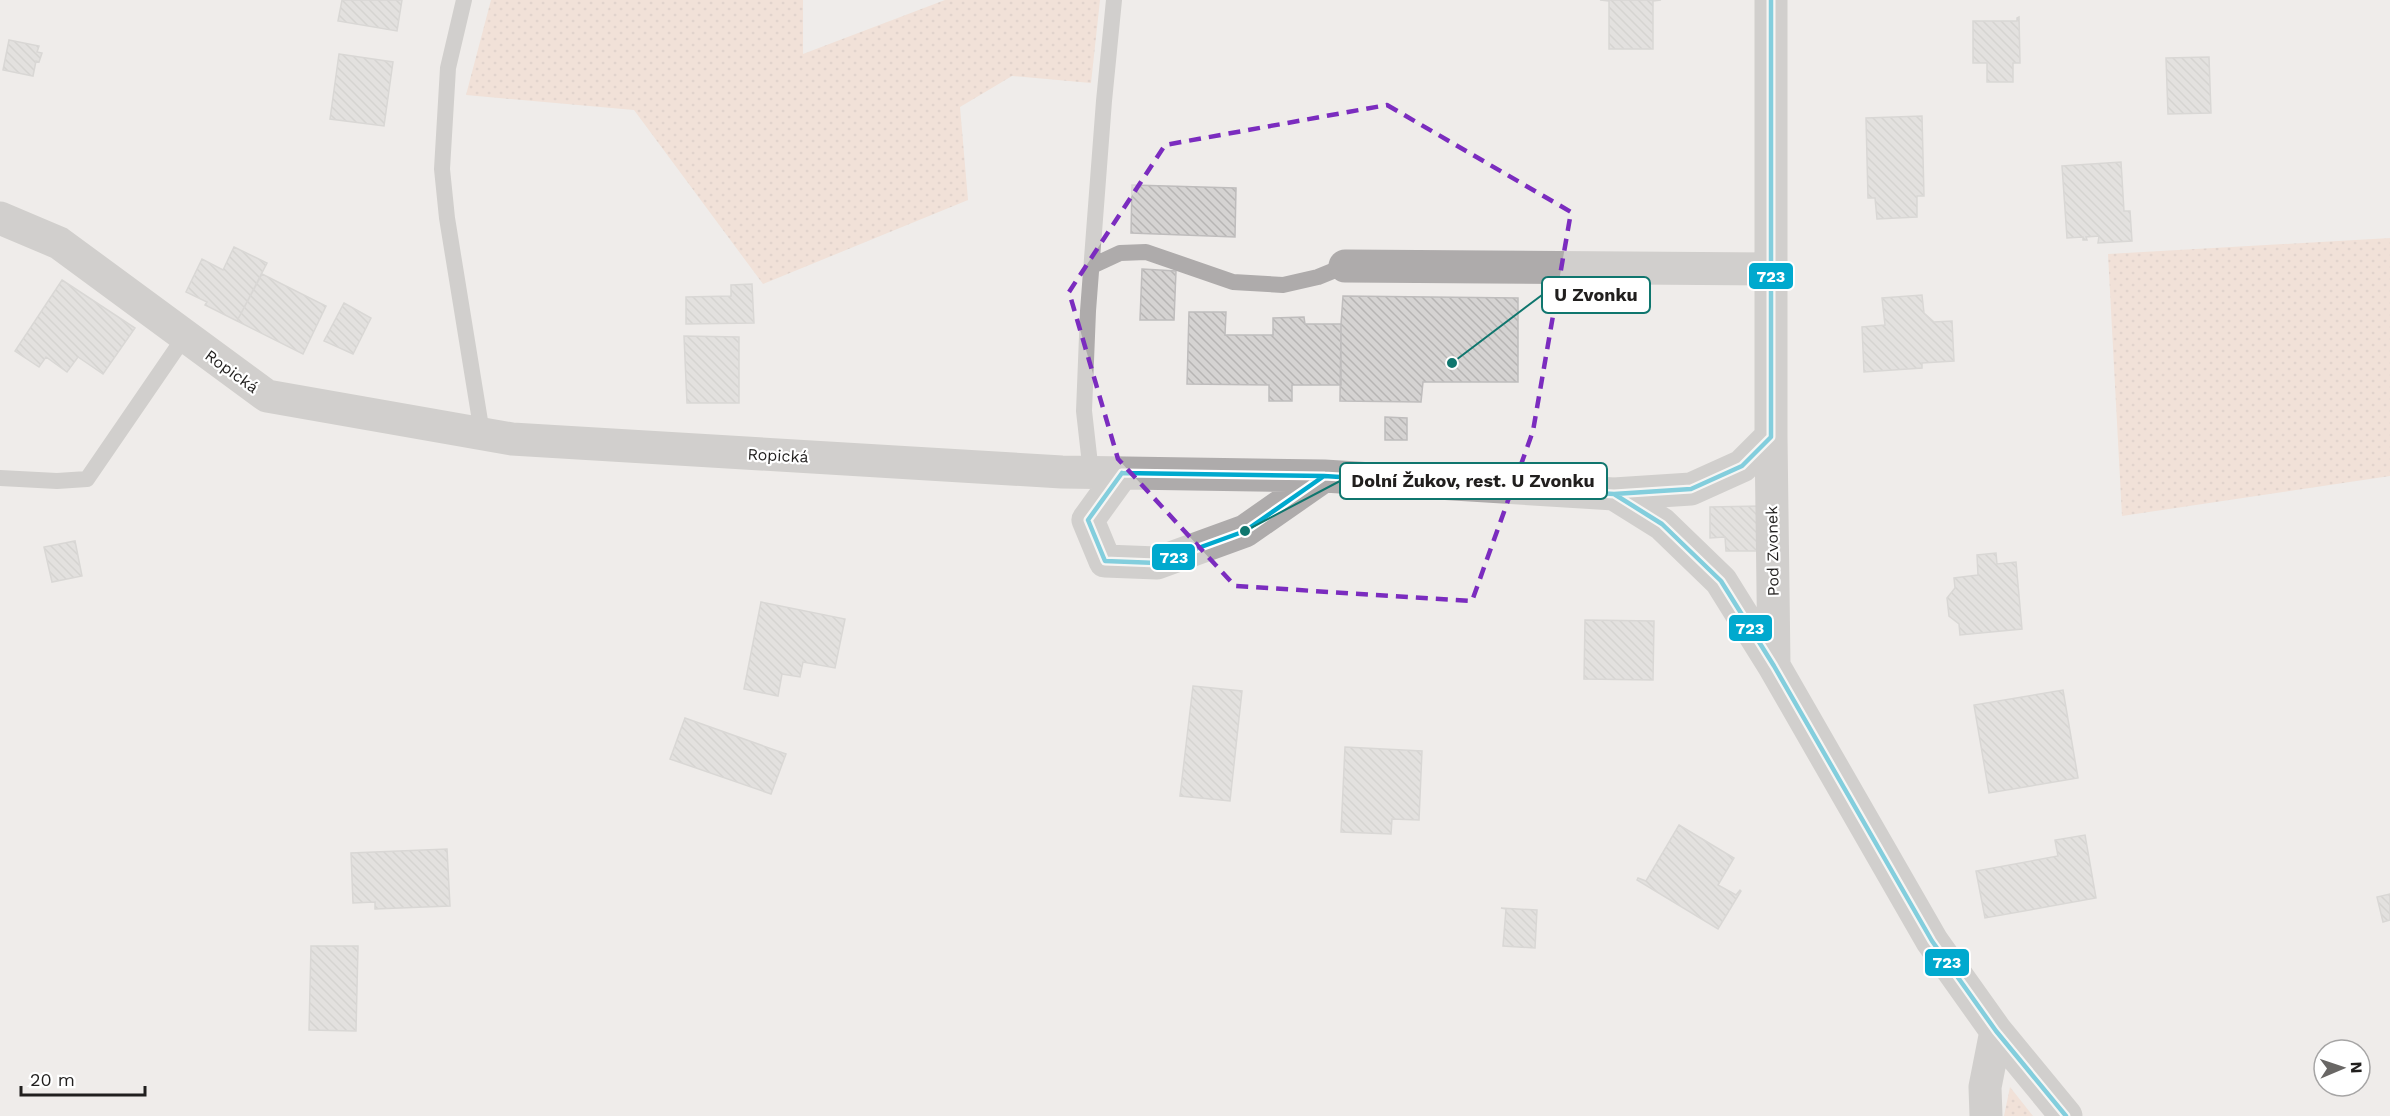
<svg xmlns="http://www.w3.org/2000/svg" width="2390" height="1116" font-family="'Work Sans',sans-serif">
<style>
.grass{fill:url(#grass-dots)}
.building{fill:url(#building-back-hatch);stroke:#bfbdbd;stroke-width:1.5}
.lines{fill:none;stroke-linecap:round;stroke-linejoin:round}
.lane{stroke:#aeabab;stroke-width:16}
.street{stroke:#aeabab;stroke-width:33}
.bus-1-casing{stroke:#fff;stroke-width:9}
.bus-1{stroke:#00a9ce;stroke-width:4.5}
.marked{fill:none;stroke:#7b2cbf;stroke-width:4.5;stroke-dasharray:12 8;stroke-linejoin:round}
.labels{text-anchor:middle;stroke-width:4.5;stroke-linejoin:round;paint-order:stroke}
.street-label{font-size:16px;fill:#211f1e;stroke:#fff}
.leader{fill:none;stroke:#0f766e;stroke-width:2}
.callout-dot{fill:#0f766e;stroke:#fff;stroke-width:2}
.callout{fill:#fff;stroke:#0f766e;stroke-width:2}
.callout-label{font-size:18px;text-anchor:middle;font-weight:bold;fill:#211f1e}
.line-badge{stroke:#fff;stroke-width:2}
.badge-label{font-size:16px;text-anchor:middle;font-weight:bold;fill:#fff}
</style>
<defs>
<pattern id="grass-dots" width="8" height="8" patternUnits="userSpaceOnUse" patternTransform="scale(1.5)"><rect width="8" height="8" fill="#f3d2c4"/><path d="M2 2h.1M6 6h.1" fill="none" stroke="#d0b4a8" stroke-width="1.8" stroke-linecap="round"/></pattern>
<pattern id="building-back-hatch" width="6" height="6" patternUnits="userSpaceOnUse" patternTransform="scale(1.5)"><rect width="6" height="6" fill="#d5d3d2"/><path d="M-1 5l2 2M0 0l6 6M5-1l2 2" fill="none" stroke="#b7b5b4"/></pattern>
</defs>
<rect width="100%" height="100%" fill="#efecea"/>
<!-- grass -->
<path class="grass" d="M491,0H803V54L945,0H1100L1091,83L1012,76L960,107L968,200L763,284L634,110L466,95Z
M2390,238V476L2122,516L2108,254Z
M2010,1087L2033,1116H2004Z"/>
<!-- building -->
<path class="building" d="M342,0H402L397,31L338,21Z
M1600,0H1661L1653,1V49H1609V1Z
M2019,17L2020,63H2013V82H1987V63H1973V21H2017V18Z
M9,40L39,46L37,52L42,53L39,62L36,61L33,76L3,70Z
M339,54L393,62L384,126L330,119Z
M2209,57L2211,113L2168,114L2166,58Z
M1922,116L1924,196H1917V217L1877,219L1875,198H1868L1866,118Z
M2121,162L2124,211H2130L2132,241L2098,243L2099,236L2086,237L2087,240H2083V237L2067,238L2062,166Z
M1132,185L1236,188L1235,237L1131,233Z
M234,247L267,263L237,321L205,305L207,302L186,292L202,259L223,270Z
M1142,269L1176,271L1174,320H1140Z
M262,274L326,306L303,354L237,321Z
M62,280L135,328L103,374L78,357L67,372L46,357L39,367L15,351Z
M752,284L754,323L686,324V297L731,296V285Z
M1922,295L1924,313L1934,322L1952,321L1954,361L1922,363V368L1864,372L1862,327L1885,325L1882,298Z
M1343,296L1518,298V382H1423L1421,402L1340,401L1341,324Z
M344,303L371,318L353,354L324,341Z
M1189,312H1226L1225,335H1273V318L1304,317L1305,324H1341V385H1292V401H1269V385L1187,384Z
M684,336L739,337V403H687Z
M1385,417L1407,418V440H1385Z
M1760,506L1761,551H1726L1725,537L1710,538V507Z
M75,541L82,576L52,582L44,547Z
M1996,553L1997,564L2016,562L2022,629L1960,635L1959,624L1949,616L1947,598L1955,588L1954,578L1978,575L1977,555Z
M761,602L845,619L835,668L803,662L800,677L782,674L778,696L744,689Z
M1585,620L1654,621L1653,680L1584,679Z
M1193,686L1242,691L1230,801L1180,796Z
M2063,690L2078,778L1989,793L1974,705Z
M685,718L786,754L771,794L670,759Z
M1345,747L1422,751L1419,820L1392,819L1391,834L1341,832Z
M1679,825L1734,858L1718,885L1736,895L1740,890L1741,891L1718,929L1637,880L1638,878L1646,881Z
M2085,835L2096,898L1985,918L1976,871L2058,856L2055,840Z
M447,849L450,906L375,909V902L353,903L351,853Z
M2390,894V920L2383,922L2377,897Z
M1501,908L1537,910L1535,948L1503,946L1506,909Z
M311,946H358L356,1031L309,1030Z"/>
<g class="lines">
<!-- lane -->
<path class="lane" d="M464,0L448,68L442,169L447,218L482,433
M1092,266L1120,253L1146,252L1233,282L1283,285L1318,277L1345,266
M1091,473L1084,411L1088,311L1104,101L1114,0
M0,478L57,481L87,479L185,336"/>
<!-- street -->
<path class="street" d="M1771,0V437L1774,665
M0,218L59,243L267,396L512,439L1062,472L1324,476L1614,494L1691,489L1742,466L1771,437
M1345,266L1771,269
M1122,473L1088,520L1105,561L1157,563L1245,531L1324,476
M1614,494L1662,524L1721,581L1774,666L1932,941L1996,1031L2066,1116
M1986,1116L1985,1087L1996,1031"/>
<!-- bus-1 casing -->
<g class="bus-1-casing">
<path id="bus-1" d="M1122,473L1324,476L1614,494L1691,489L1742,466L1771,437V0
M1122,473L1088,520L1105,561L1157,563L1245,531L1324,476
M1614,494L1662,524L1721,581L1774,666L1932,941L1996,1031L2066,1116"/>
</g>
<!-- bus-1 -->
<use href="#bus-1" class="bus-1"/>
</g>
<!-- marked area -->
<path d="M0 0H2390V1116H0ZM1387,105L1571,212L1533,431L1472,601L1235,586L1118,459L1069,292L1165,145Z" fill="#efecea" fill-opacity=".55" fill-rule="evenodd"/>
<path class="marked" d="M1387,105L1571,212L1533,431L1472,601L1235,586L1118,459L1069,292L1165,145Z"/>
<g class="labels">
<!-- street labels -->
<g class="street-label">
<text transform="translate(232 371) rotate(36)" y="6">Ropická</text>
<text transform="translate(778 455) rotate(3)" y="6">Ropická</text>
<text transform="translate(1772 551) rotate(-91)" y="6">Pod Zvonek</text>
</g>
</g>
<!-- callouts -->
<path class="leader" d="M1452 363L1542 295M1245 531L1340 481"/>
<g class="callout-dot">
<circle cx="1452" cy="363" r="6"/>
<circle cx="1245" cy="531" r="6"/>
</g>
<g class="callout">
<rect x="1542" y="277" width="108" height="36" rx="6"/>
<rect x="1340" y="463" width="267" height="36" rx="6"/>
</g>
<g class="callout-label">
<text x="1596" y="301">U Zvonku</text>
<text x="1473" y="487">Dolní Žukov, rest. U Zvonku</text>
</g>
<g class="line-badge">
<rect x="1748" y="262" width="46" height="28" rx="6" fill="#00a9ce"/>
<rect x="1151" y="543" width="45" height="28" rx="6" fill="#00a9ce"/>
<rect x="1728" y="614" width="45" height="28" rx="6" fill="#00a9ce"/>
<rect x="1924" y="948" width="46" height="29" rx="6" fill="#00a9ce"/>
</g>
<g class="badge-label">
<text x="1771" y="282">723</text>
<text x="1174" y="563">723</text>
<text x="1750" y="634">723</text>
<text x="1947" y="968">723</text>
</g>
<!-- north arrow -->
<g transform="translate(2342 1068) rotate(88)"><circle r="28" fill="#ffffff" stroke="#a6a5a5" stroke-width="1.5"/>
<path d="M0-4.5L10 22L0 15L-10 22Z" fill="#696765"/>
<text y="-9" font-size="16" font-weight="bold" text-anchor="middle" fill="#211f1e">N</text>
</g>
<!-- scale -->
<path d="M21 1086v9h124v-9" fill="none" stroke="#211f1e" stroke-width="3"/>
<text x="30" y="1086" font-size="18" fill="#211f1e" stroke="#ffffff" stroke-width="4.5" paint-order="stroke">20 m</text>
</svg>
